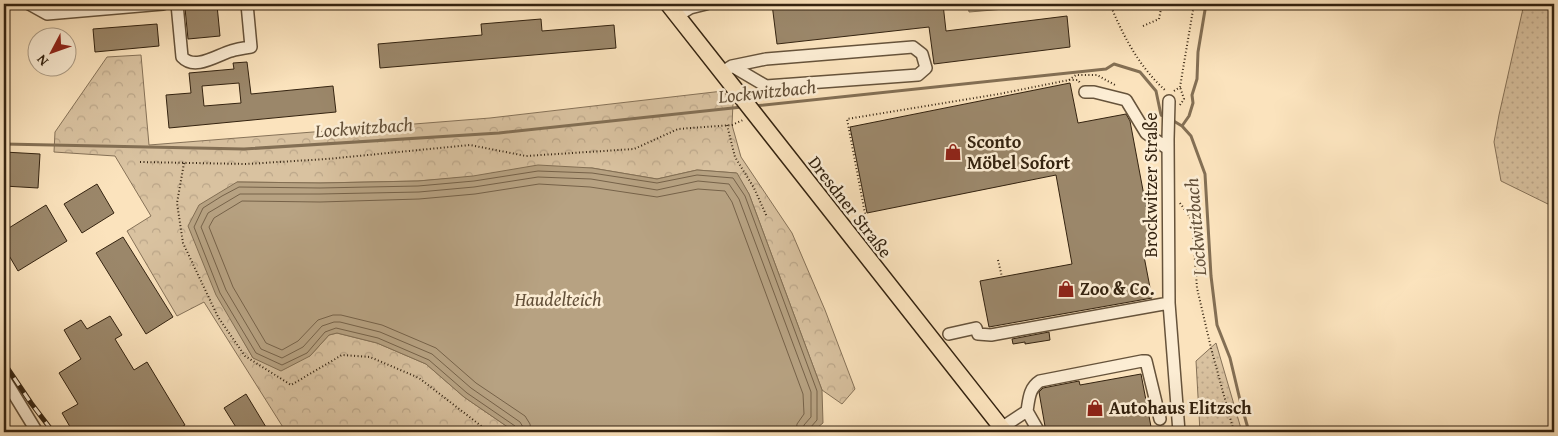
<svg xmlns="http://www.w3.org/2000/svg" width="1558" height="436" font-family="'Gentium Book Plus',serif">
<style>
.grass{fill:url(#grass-dots);stroke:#867258}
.forest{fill:url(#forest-crowns);stroke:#867258}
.water{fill:#b7a282;stroke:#836f54}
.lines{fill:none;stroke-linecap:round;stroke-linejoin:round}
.shore{stroke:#766249;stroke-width:1}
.stream{stroke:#836f54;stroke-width:3}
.building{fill:#9b876a;stroke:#342310;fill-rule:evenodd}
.minor-casing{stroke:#66533b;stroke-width:14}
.major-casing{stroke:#342310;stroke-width:18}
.path{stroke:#342310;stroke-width:2;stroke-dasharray:1 2.5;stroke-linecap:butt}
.minor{stroke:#fcedd4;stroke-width:11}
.major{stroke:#fbe3bd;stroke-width:15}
.rail-casing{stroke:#342310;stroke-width:5}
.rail{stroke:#fcedd4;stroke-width:3;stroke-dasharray:9;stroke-linecap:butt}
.labels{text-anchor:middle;stroke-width:5;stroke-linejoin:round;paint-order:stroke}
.poi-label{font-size:18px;font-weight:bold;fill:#342310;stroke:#fcedd4;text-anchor:start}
.street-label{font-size:18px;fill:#342310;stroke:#fcedd4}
.water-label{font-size:19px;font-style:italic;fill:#624f38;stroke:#fcedd4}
</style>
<defs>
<pattern id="grass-dots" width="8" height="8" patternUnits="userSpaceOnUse" patternTransform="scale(1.25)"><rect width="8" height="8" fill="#d9c2a0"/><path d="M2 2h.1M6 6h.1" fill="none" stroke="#bba689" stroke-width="1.8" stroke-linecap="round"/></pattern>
<pattern id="forest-crowns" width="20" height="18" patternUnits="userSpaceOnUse" patternTransform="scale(1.25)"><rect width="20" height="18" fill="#d9c2a0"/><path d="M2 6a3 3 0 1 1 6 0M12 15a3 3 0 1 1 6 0" fill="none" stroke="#bba689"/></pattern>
</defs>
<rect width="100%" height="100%" fill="#fbe3bd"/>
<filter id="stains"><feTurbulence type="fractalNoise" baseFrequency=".004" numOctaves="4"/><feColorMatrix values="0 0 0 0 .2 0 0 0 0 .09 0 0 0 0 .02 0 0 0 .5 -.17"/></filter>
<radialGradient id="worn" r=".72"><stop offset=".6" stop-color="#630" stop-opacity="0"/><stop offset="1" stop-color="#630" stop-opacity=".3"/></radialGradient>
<!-- grass -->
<path class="grass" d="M1524,4H1554V207L1501,181L1494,142L1499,115Z
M1216,343L1242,432H1200L1196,361Z"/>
<!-- forest -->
<path class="forest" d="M141,55L149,145L490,118L723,91L733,103L732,125L741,157L792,233L825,310L855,389L842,404L822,390L749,194L736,173L697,170L657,179L592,168L418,181L320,183L237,182L235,326L253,358L310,356L329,335L337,333L377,343L426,364L464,397L515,432H286L204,302L177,316L127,231L151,216L115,156L54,152L55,132L107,57Z"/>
<!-- water -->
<path class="water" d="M968,4H1065L969,12Z
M538,165L592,168L657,179L697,170L737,173L749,194L822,390L823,423L812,432H515L464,397L426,364L377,343L337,333L329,335L310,356L281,371L253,358L216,295L188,226L199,205L237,182L320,183L418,181L473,176Z"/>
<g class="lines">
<!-- shore -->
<path class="shore" d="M517,432L515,426L467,393L429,360L378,338L336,328L325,332L307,353L282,365L256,353L220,293L194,227L203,208L222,196L239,187L320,188L418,186L474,181L538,171L592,173L657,183L697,175L733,178L745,196L817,391V420L810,428L809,432
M524,432L523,427L520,422L471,388L432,354L380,332L340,322H334L322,326L303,347L282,358L261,349L226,290L201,227L208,213L240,194H320L419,192L474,187L538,177L591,179L657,190L698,181L729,184L739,199L811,392V417L804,425L803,432
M531,432L530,424L525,416L476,383L436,348L382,325L341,315H333L318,320L298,341L282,350L266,343L233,287L209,227L214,218L242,201L320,202L419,199L475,194L539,184L590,187L657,197L698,189L725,191L732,202L803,394L804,414L797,424L796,432"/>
<!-- stream -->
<path class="stream" d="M754,106L1106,69L1114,64L1140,72L1156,91L1161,115L1166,117
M1172,120L1182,126L1191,136L1205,174L1211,276L1217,325L1230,358L1240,400L1249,432
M1182,126L1189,116L1193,103L1192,95L1197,79L1198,52L1206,4
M4,144L244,149L499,133L742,107"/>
</g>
<!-- building -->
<path class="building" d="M772,4H943L946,31L1067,16L1070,47L934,64L929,27L777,44Z
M217,5L220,36L188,39L185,8Z
M541,19L542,31L614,25L616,48L380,68L378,44L482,35L481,24Z
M157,24L159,46L95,52L93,29Z
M247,62L251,94L333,86L336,112L169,128L166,95L191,93L189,73L234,69L233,63ZM239,83L241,103L204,106L202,86Z
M1070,83L1078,123L1126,114L1130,121L1154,249L1143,251L1152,298L989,327L980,281L1072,264L1056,175L867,213L850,127Z
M4,152L40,154L38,188L4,186Z
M97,184L114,213L82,233L64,204Z
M46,205L67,241L18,271L4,247V231Z
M123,237L173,317L146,334L96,253Z
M110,316L122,335L115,339L134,370L147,362L185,425L173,432H73L62,413L78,404L59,373L81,359L64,330L81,320L87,329Z
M1049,332L1050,340L1025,344V342L1013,344L1012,339Z
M1141,374L1152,432H1069L1068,428L1046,432L1039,392L1043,388L1079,381L1080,385Z
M246,394L269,432H239L224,408Z"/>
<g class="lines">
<!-- minor casing -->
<g class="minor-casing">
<path id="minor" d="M29,4L47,14L163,4
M177,4L182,57C195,71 217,55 231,51C237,49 244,48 251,47L247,4
M677,16L690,8L706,4
M721,73L732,66L766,59L913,47L922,54L926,68L918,75L766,86L732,66
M1085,92H1094L1126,100L1146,133L1168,149
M1169,101L1168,139L1169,303L1179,432
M949,334L976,328L978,334L991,335L1169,303
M4,378L37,432
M1027,411L1039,432
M1001,428L1027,411C1029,399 1029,388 1040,381L1142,361H1146L1160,419"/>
</g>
<!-- major casing -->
<g class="major-casing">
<path id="major" d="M668,4L1005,432"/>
</g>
<!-- path -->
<path class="path" d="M1110,4C1123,36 1140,68 1166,91
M1143,26L1159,19L1162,4
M1069,80L1076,75H1097L1115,85
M1174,91L1180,87L1194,4
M1180,105L1184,99L1180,87
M727,125L735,157L754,188L767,217
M140,162L246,164L327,159L470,145L526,156L634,149L678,129L732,125L743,120
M184,163L177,203L183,243L218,317L245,356L291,385L342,355L370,357L419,378L489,432
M1180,203L1192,220L1197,288L1211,348L1234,432
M867,224L847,119L999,94L1069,80H1078L1080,83
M998,260L1002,277"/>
<!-- minor -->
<use href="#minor" class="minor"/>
<!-- major -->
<use href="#major" class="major"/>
<!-- rail casing -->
<g class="rail-casing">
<path id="rail" d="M4,363L31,403L53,432"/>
</g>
<!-- rail -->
<use href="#rail" class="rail"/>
</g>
<!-- icons -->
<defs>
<g id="shop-bare" transform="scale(1.35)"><path d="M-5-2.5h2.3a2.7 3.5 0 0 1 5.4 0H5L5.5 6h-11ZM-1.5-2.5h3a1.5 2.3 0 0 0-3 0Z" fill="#8f2418" stroke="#fcedd4" stroke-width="2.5" paint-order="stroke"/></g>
</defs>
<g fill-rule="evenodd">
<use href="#shop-bare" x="953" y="152"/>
<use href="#shop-bare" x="1066" y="289"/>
<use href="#shop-bare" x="1095" y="408"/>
</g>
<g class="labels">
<!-- poi labels -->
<g class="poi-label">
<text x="967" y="148">Sconto<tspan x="967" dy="21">Möbel Sofort</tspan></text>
<text x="1080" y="295">Zoo &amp; Co.</text>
<text x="1109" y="414">Autohaus Elitzsch</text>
</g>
<!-- street labels -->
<g class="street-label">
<text transform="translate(1151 185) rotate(-90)" y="6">Brockwitzer Straße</text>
<text transform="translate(850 207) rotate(52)" y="6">Dresdner Straße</text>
</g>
<!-- water labels -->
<g class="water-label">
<text transform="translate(767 91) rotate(-6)" y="7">Lockwitzbach</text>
<text transform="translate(364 127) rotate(-4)" y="7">Lockwitzbach</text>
<text transform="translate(1195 227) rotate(-95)" y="7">Lockwitzbach</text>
<text x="558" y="306">Haudelteich</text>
</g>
</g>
<!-- margin -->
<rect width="1558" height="436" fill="none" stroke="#fbe3bd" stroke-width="20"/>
<rect x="5" y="5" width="1548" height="426" fill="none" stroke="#342310" stroke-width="2.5"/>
<rect x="10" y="10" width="1538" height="416" fill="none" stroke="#342310"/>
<!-- north arrow -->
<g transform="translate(52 52) rotate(229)"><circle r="24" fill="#fcedd4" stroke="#ac9c86"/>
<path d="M0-4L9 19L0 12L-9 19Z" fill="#8f2418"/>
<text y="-8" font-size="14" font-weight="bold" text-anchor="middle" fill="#342310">N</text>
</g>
<rect width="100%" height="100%" filter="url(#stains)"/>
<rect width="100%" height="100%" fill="url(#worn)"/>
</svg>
